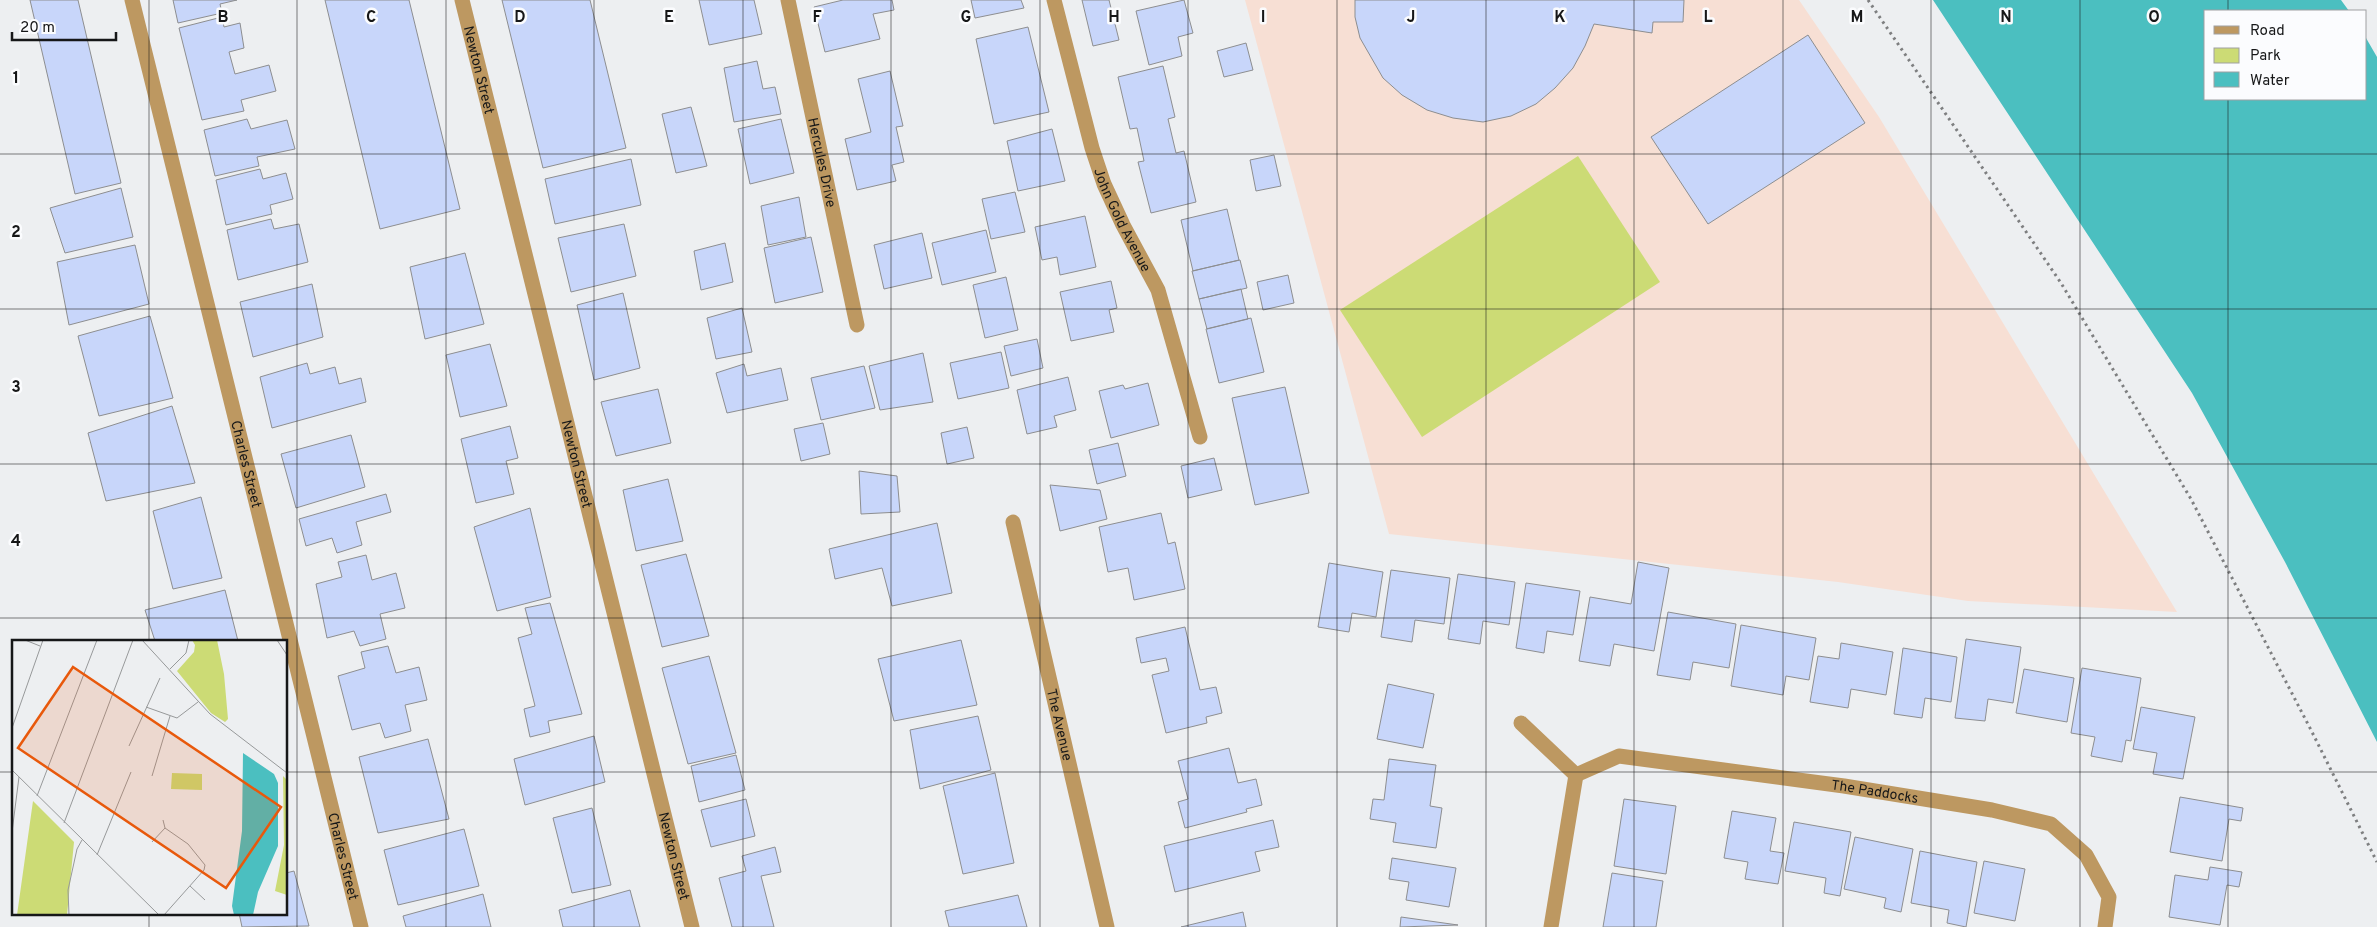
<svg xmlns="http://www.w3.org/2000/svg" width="2377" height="927" font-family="Overpass,sans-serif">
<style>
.education{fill:#f7dfd4}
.green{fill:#ccdb75}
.water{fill:#4bbfc0}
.building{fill:#c8d6fa;stroke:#8d8e90}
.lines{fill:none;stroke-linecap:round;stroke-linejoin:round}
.path{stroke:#7e7f80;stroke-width:3;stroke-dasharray:2.5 4;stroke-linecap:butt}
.street{stroke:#bd9861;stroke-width:15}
.grid{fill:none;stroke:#161718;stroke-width:1;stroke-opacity:0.55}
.labels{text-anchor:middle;stroke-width:5;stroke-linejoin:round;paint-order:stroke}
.street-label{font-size:14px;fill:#161718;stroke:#fbfcfe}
.inset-road{fill:none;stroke:#97999a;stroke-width:1}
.view{fill:#e8590c;fill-opacity:0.15;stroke:#e8590c;stroke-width:2.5}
.inset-edge{fill:none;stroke:#161718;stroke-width:2.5}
.grid-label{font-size:16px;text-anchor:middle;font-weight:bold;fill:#161718;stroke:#fbfcfe;stroke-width:5;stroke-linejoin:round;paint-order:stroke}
</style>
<rect width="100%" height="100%" fill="#edeff1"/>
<!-- education -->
<path class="education" d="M1245,0H1799L1879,117L2177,612L1968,601L1838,582L1389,534Z"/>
<!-- green -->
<path class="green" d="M1578,156L1660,282L1422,437L1340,310Z"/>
<!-- water -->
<path class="water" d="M1933,0H2341L2349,11H2206V99H2366V38L2377,57V742L2285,562L2192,393Z"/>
<!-- building -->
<path class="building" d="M30,0H78L121,183L75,194Z
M173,0H237L220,4L222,13L178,23Z
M325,0H409L460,209L380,229Z
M502,0H590L626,148L543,168Z
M699,0H754L762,34L709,45Z
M843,0H892L894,10L873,14L880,39L825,52L814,7Z
M971,0H1021L1024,8L975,18Z
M1082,0H1109L1119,40L1093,46Z
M1184,0L1193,33L1178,37L1182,56L1149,65L1136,11Z
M1355,0H1684L1683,22H1653L1652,33L1594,24L1585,46L1573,68L1555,88L1536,104L1511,116L1483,122L1453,118L1427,110L1402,95L1383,78L1360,38L1355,17Z
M222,17L224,27L240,23L244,48L229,52L235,74L269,65L276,91L241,100L244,111L202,120L179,28Z
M1028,27L1049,112L994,124L976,39Z
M1808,35L1865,123L1708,224L1651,137Z
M1246,43L1253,70L1224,77L1217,51Z
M757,61L763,89L775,87L781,114L734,122L724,68Z
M1163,66L1175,117L1168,119L1176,153L1184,151L1196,202L1151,213L1138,162L1144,161L1137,128L1130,129L1118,77Z
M890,71L903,126L896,127L904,162L892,165L896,181L857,190L845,139L871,132L858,79Z
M691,107L707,166L676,173L662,114Z
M247,119L251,129L287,120L295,149L257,157L259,166L215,176L204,130Z
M781,119L794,173L750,184L738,129Z
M1052,129L1065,181L1018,191L1007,141Z
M1274,155L1281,186L1256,191L1250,160Z
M631,159L641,205L555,224L545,179Z
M260,169L263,179L286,173L293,199L270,205L272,214L226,225L216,180Z
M121,188L133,237L65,253L50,208Z
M1015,192L1025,232L991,239L982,199Z
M799,197L806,237L768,245L761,206Z
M1227,209L1239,260L1193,271L1181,220Z
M1085,216L1096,267L1060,275L1057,257L1042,260L1035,227Z
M271,219L274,229L299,224L308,262L238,280L227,230Z
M624,224L636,276L571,292L558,238Z
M986,230L996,272L942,285L932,243Z
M922,233L932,278L884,289L874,245Z
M811,237L823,292L775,303L764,248Z
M725,243L733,282L701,290L694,251Z
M135,245L149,304L69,325L57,262Z
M465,253L484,324L425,339L410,267Z
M1240,260L1247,288L1199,299L1192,271Z
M1288,275L1294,303L1263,310L1257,282Z
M1006,277L1018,330L985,338L973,285Z
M1111,281L1117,308L1109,310L1114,332L1071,341L1060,292Z
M312,284L323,337L253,357L240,302Z
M1241,289L1248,319L1207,329L1199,299Z
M623,293L640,368L594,380L577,305Z
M742,308L752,352L716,359L707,318Z
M150,316L173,398L99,416L78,336Z
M1251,318L1264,372L1219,383L1206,329Z
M1037,339L1043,368L1011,376L1004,346Z
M490,344L507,406L460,417L446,355Z
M1001,352L1009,388L958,399L950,363Z
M923,353L933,402L880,410L869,366Z
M307,363L310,374L335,367L339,384L361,378L366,402L272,428L260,377Z
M744,364L747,376L781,368L788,400L727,413L716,373Z
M864,366L875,408L821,420L811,378Z
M1068,377L1076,410L1054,416L1057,427L1027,434L1017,390Z
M1148,383L1159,425L1111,438L1099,391L1123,385L1125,389Z
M1285,387L1309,493L1255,505L1232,398Z
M658,389L671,443L616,456L601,402Z
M172,406L195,483L106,501L88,433Z
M823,423L830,454L801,461L794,429Z
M510,426L518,458L506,461L514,494L476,503L461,439Z
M967,427L974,458L947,464L941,433Z
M351,435L365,487L296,508L281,454Z
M1118,443L1126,476L1097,484L1089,450Z
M1214,458L1222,490L1188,498L1181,466Z
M859,471L897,476L900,512L861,514Z
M668,479L683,541L636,551L623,490Z
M1050,485L1100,490L1107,519L1060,531Z
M386,494L391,512L356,522L362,545L337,553L332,538L306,546L299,519Z
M201,497L222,578L173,589L153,511Z
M530,508L551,597L497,611L474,527Z
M1161,513L1168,544L1175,542L1185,589L1134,600L1128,568L1108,572L1099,527Z
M937,523L952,593L892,606L882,568L835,579L829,549Z
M686,554L709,636L662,647L641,565Z
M366,555L372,580L396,573L405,608L380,614L386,639L360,646L354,631L327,638L316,584L342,577L338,562Z
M1638,562L1669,568L1654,651L1614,644L1610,666L1579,661L1590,597L1631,604Z
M1329,563L1383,572L1376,617L1352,613L1349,632L1318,627Z
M1391,570L1450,578L1444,624L1415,620L1412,642L1381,637Z
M1458,574L1515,582L1509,625L1483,621L1480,644L1448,639Z
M1526,583L1580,591L1573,635L1547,631L1544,653L1516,648Z
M225,590L238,641H155L145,610Z
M550,603L582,714L548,721L550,732L530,737L524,709L535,706L518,638L532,634L525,608Z
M1668,612L1736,624L1729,668L1693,662L1690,680L1657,675Z
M1741,625L1816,638L1809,680L1786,676L1783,695L1731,686Z
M1185,627L1200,690L1216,687L1222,713L1206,717L1207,723L1166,733L1152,675L1169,671L1166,658L1141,663L1136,638Z
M1966,639L2021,647L2013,703L1988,699L1985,721L1955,718Z
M961,640L977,705L894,721L878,659Z
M1841,643L1893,652L1886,695L1851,689L1848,708L1810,702L1818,656L1839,659Z
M388,646L396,673L419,667L427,700L405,705L411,731L385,738L380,723L352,730L338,676L365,668L361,652Z
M1903,648L1957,657L1951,702L1925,698L1922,718L1894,714Z
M709,656L736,753L688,764L662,668Z
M2082,668L2141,678L2131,741L2126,740L2122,762L2091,756L2095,737L2071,733Z
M2024,669L2074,678L2067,722L2016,713Z
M1388,684L1434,694L1423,748L1377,739Z
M2141,707L2195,717L2183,779L2153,774L2157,753L2133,749Z
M978,716L991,770L920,789L910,730Z
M594,736L605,782L525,805L514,759Z
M428,739L449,819L378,833L359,757Z
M1229,748L1238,783L1256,779L1262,805L1246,809L1247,812L1185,828L1178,802L1188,799L1178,761Z
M736,755L745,790L699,802L691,766Z
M1389,759L1436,765L1430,806L1442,808L1436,848L1393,842L1396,823L1370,819L1373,799L1384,800Z
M995,773L1014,863L963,874L943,786Z
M2180,797L2243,808L2241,821L2229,819L2222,861L2170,852Z
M746,799L755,836L711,847L701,810Z
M1624,799L1676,806L1666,874L1614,866Z
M592,808L611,885L572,893L553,818Z
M1732,811L1776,818L1770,851L1784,853L1778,884L1745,879L1748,862L1724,858Z
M1273,820L1279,847L1255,852L1260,871L1175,892L1164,846Z
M1794,822L1851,832L1840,896L1824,893L1826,878L1785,871Z
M464,829L479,886L398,905L384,850Z
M1855,837L1913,849L1901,912L1884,908L1886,898L1844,889Z
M775,847L781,872L761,876L774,927H732L719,878L746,871L742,856Z
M1920,851L1977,862L1966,927L1947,923L1949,910L1911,903Z
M1392,858L1456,868L1449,907L1406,900L1409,882L1389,879Z
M1984,861L2025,869L2015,921L1974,913Z
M2210,867L2242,872L2239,887L2227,885L2220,925L2169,917L2175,875L2208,880Z
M294,871L309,926L242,927L239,913H286V873Z
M1612,873L1663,881L1656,927H1603Z
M630,890L640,927H563L559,910Z
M483,894L491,927H406L403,916Z
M1018,895L1027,927H949L945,911Z
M1243,912L1246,927H1181Z
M1401,917L1458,925L1400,927Z"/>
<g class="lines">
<!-- path -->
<path class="path" d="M1868,0L2061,283L2191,499L2311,730L2377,862"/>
<!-- street -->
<g class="street">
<path id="s1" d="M132,0L361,927"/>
<path id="s2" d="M462,0L692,927"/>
<path id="s3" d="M788,0L857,325"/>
<path id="s4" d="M1054,0L1092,148L1104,184L1123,225L1158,290L1200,437"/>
<path id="s5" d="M1013,522L1107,927"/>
<path id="s6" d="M1521,723L1576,775L1619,756L1844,786L1992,810L2051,824L2086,855L2109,897L2105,927"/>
<path d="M1551,927L1576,775"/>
</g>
</g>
<!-- grid -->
<path class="grid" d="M149,0V641M297,0V927M446,0V927M594,0V927M743,0V927M891,0V927M1040,0V927M1188,0V927M1337,0V927M1486,0V927M1634,0V927M1783,0V927M1931,0V927M2080,0V927M2228,0V11M2228,99V927M0,154H2377M0,309H2377M0,464H2377M0,618H2377M0,772H14M286,772H2377M149,913V927"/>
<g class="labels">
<!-- street labels -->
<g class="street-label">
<text dy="5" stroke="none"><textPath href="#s2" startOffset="72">Newton Street</textPath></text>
<text dy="5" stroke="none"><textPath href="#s3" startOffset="166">Hercules Drive</textPath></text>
<text dy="5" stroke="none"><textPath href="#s4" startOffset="231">John Gold Avenue</textPath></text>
<text dy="5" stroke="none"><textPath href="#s1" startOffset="478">Charles Street</textPath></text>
<text dy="5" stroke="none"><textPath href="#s2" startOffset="478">Newton Street</textPath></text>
<text dy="5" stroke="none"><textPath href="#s5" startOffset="208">The Avenue</textPath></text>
<text dy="5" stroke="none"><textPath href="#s6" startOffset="381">The Paddocks</textPath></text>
<text dy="5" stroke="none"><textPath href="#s1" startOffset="882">Charles Street</textPath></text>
<text dy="5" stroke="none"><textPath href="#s2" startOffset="882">Newton Street</textPath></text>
</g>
</g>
<!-- overview -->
<g transform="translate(12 640)">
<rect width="275" height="275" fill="#edeff1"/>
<path d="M180,0H205L212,34L216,79L213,82L199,73L165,31L182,12L183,5ZM160,133L190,134V150L159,149ZM271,136L275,140V255L263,251L272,205ZM21,161L62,202L55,275H5Z" fill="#ccdb75"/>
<path d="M231,113L262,134L266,143V206L246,252L241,275H222L220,266L230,191Z" fill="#4bbfc0"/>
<path class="inset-road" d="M13,0L28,6M130,0L198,74L275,133M265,0L275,15M158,29L174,13L177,0M134,67L165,78L186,62M0,88L31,0M117,106L148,38M0,130L147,275M140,136L158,76M25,156L85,0M151,180L153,188L176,204L193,225L192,230L152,275M52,183L121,0M0,192L7,137M140,202L153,188M85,215L119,132M178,246L193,260M57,275L56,250L65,209L70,200"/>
<path class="view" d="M61,27L269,167L214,248L6,108Z"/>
<rect width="275" height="275" class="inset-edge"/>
</g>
<g class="grid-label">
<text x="223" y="22">B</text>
<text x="371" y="22">C</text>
<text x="520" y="22">D</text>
<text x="669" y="22">E</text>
<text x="817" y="22">F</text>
<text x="966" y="22">G</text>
<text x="1114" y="22">H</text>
<text x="1263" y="22">I</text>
<text x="1411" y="22">J</text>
<text x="1560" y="22">K</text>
<text x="1708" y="22">L</text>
<text x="1857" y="22">M</text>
<text x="2006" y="22">N</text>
<text x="2154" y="22">O</text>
<text x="16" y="83">1</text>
<text x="16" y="237">2</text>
<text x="16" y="392">3</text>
<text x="16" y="546">4</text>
</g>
<!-- legend -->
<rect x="2204" y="10" width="162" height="90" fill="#fbfcfe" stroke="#9fa0a2"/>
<rect x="2214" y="26" width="25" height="8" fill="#bd9861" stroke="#9fa0a2"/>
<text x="2250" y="35" font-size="15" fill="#161718">Road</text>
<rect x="2214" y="48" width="25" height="15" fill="#ccdb75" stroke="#9fa0a2"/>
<text x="2250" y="60" font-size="15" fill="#161718">Park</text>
<rect x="2214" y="72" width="25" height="15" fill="#4bbfc0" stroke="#9fa0a2"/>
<text x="2250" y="85" font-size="15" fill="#161718">Water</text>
<!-- scale -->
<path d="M12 32v8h104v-8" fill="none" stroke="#161718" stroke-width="2.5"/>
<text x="20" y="32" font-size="15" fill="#161718" stroke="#fbfcfe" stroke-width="4" paint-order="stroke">20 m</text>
</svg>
